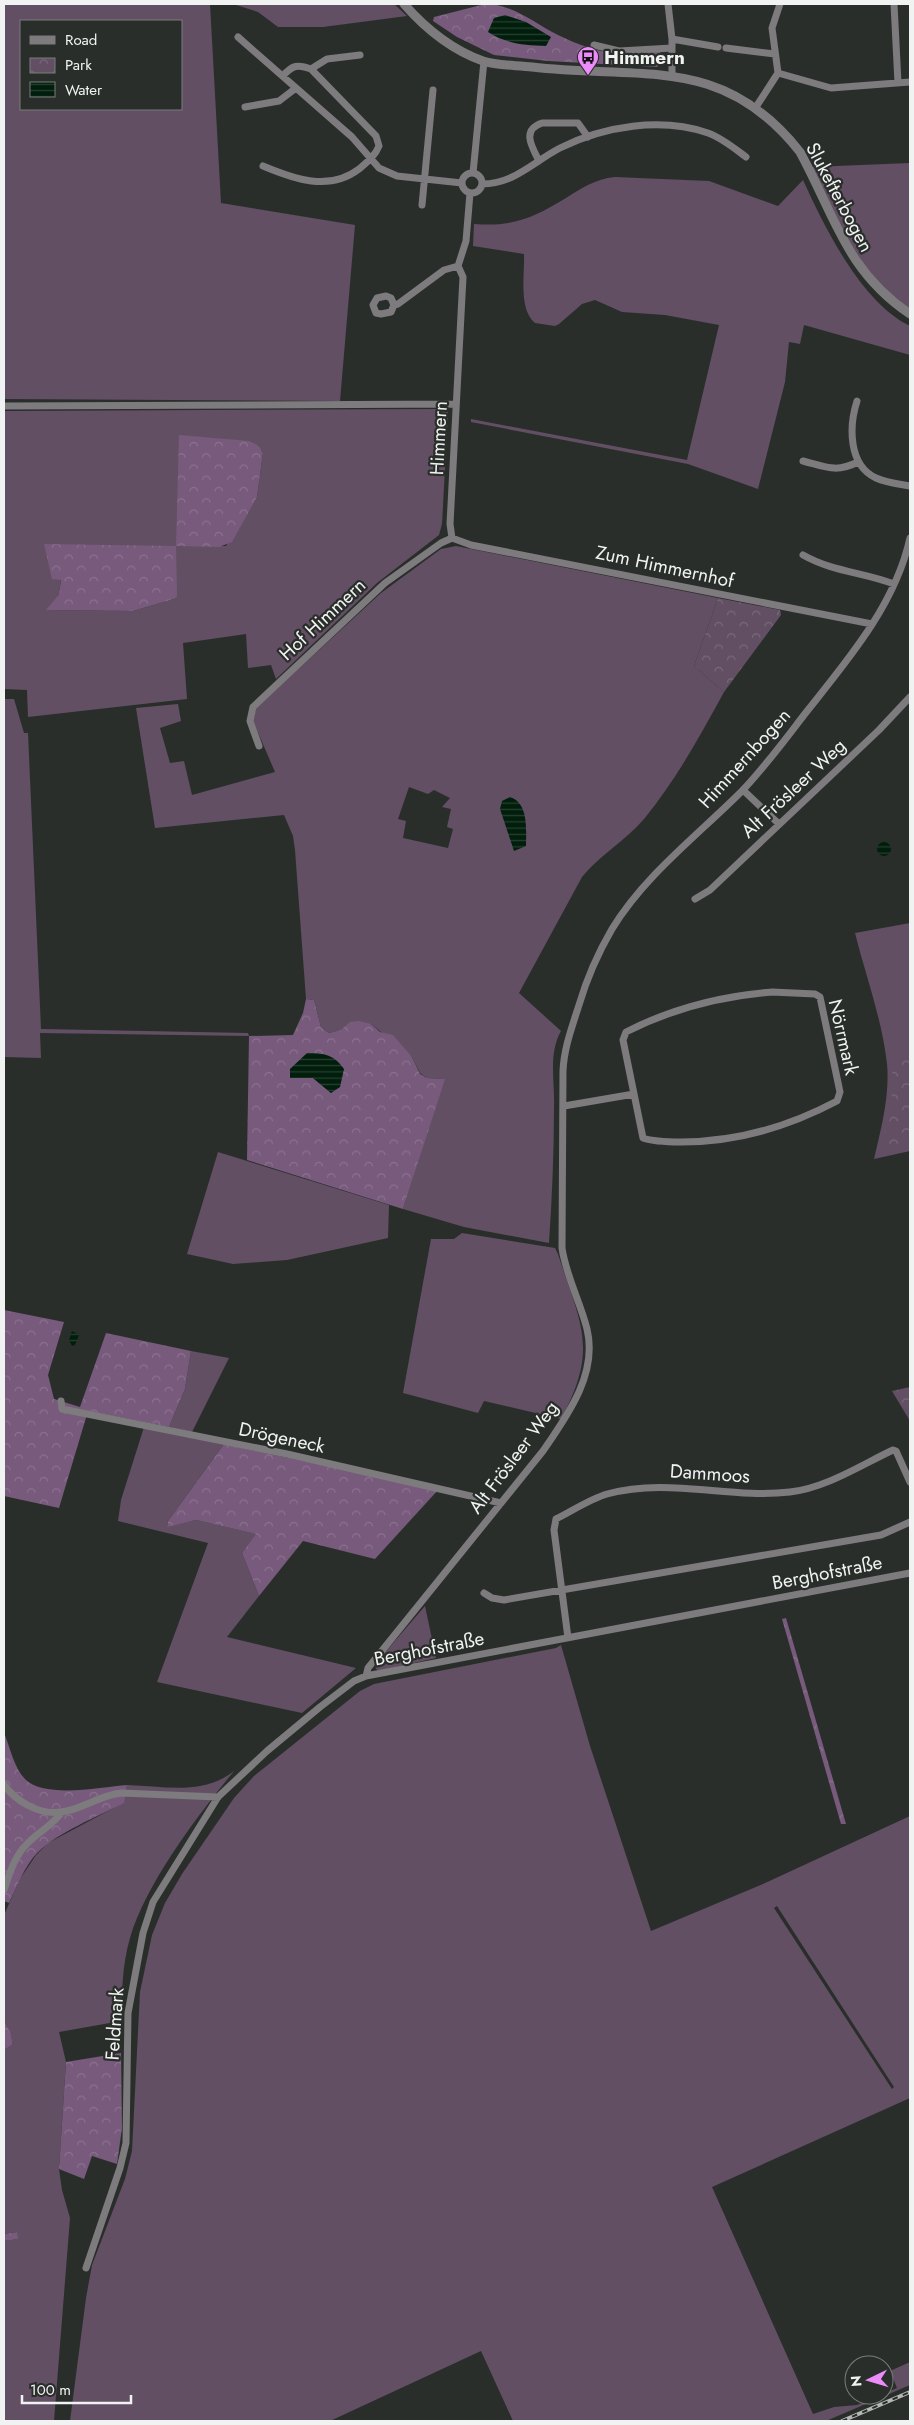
<svg xmlns="http://www.w3.org/2000/svg" width="914" height="2425" font-family="Jost,sans-serif">
<style>
.green{fill:#624f64;fill-rule:evenodd}
.forest{fill:url(#forest-crowns);fill-rule:evenodd}
.park{fill:url(#park-crowns)}
.water{fill:url(#water-rules)}
.lines{fill:none;stroke-linecap:round;stroke-linejoin:round}
.minor{stroke:#7d7b7d;stroke-width:7}
.tertiary{stroke:#7d7b7d;stroke-width:9}
.rail-casing{stroke:#b4b7b5;stroke-width:4}
.rail{stroke:#2a2e2b;stroke-width:2;stroke-dasharray:5.5;stroke-linecap:butt}
.labels{text-anchor:middle;stroke-width:4.5;stroke-linejoin:round;paint-order:stroke}
.poi-label{font-size:19px;font-weight:bold;fill:#f0f3f1;stroke:#2a2e2b;text-anchor:start}
.street-label{font-size:19px;fill:#f0f3f1;stroke:#2a2e2b}
</style>
<defs>
<pattern id="forest-crowns" width="20" height="18" patternUnits="userSpaceOnUse" patternTransform="scale(1.25)"><rect width="20" height="18" fill="#775a7c"/><path d="M2 6a3 3 0 1 1 6 0M12 15a3 3 0 1 1 6 0" fill="none" stroke="#8b728f"/></pattern>
<pattern id="park-crowns" width="20" height="18" patternUnits="userSpaceOnUse" patternTransform="scale(1.25)"><rect width="20" height="18" fill="#624f64"/><path d="M2 6a3 3 0 1 1 6 0M12 15a3 3 0 1 1 6 0" fill="none" stroke="#79697b"/></pattern>
<pattern id="water-rules" width="6" height="5" patternUnits="userSpaceOnUse" patternTransform="scale(1.25)"><rect width="6" height="5" fill="#011e0c"/><path d="M0 2.5h6" fill="none" stroke="#263f30"/></pattern>
</defs>
<rect width="100%" height="100%" fill="#2a2e2b"/>
<!-- green -->
<path class="green" d="M4,4H210L221,203L355,225L340,401L4,399ZM21,21H181V109H21Z
M233,4H394L407,16L323,27H278L258,12Z
M910,163V309L875,282L846,240L812,167Z
M615,177L709,181L778,206L803,180C825,228 861,302 910,326V355L804,325L800,344L789,342L785,382L758,489L688,464L471,422V419L687,460L719,325L665,315L622,312L595,300L582,304L559,324L555,326L535,323C518,309 525,274 524,254L473,246L474,224C513,227 533,218 566,198C582,188 595,179 615,177Z
M439,409L448,412L442,524L439,535L377,583L276,679L271,665L248,668L246,634L183,643L187,699L28,717L27,690L4,689V411ZM261,449L263,453L257,497L226,546H176ZM61,579L174,599L133,611L47,610L59,594Z
M456,546L718,598L694,666L724,692C700,736 676,780 644,819C625,841 600,855 582,877L519,993L561,1031C548,1054 555,1082 554,1107C554,1152 552,1198 549,1243L464,1227L403,1209L444,1079L427,1078L420,1073L412,1057L371,1024L329,1033L321,1027L314,1000L306,999L295,850L293,836L284,815L155,828L136,708L178,704L181,721L160,728L170,763L184,761L192,795L275,772L253,721L256,708L381,593L441,549ZM409,787L428,794L434,790L450,798L442,807L451,809L447,827L453,829L448,848L403,838L406,821L398,819Z
M4,699H14L24,733H28L41,1029L248,1033L249,1036L40,1033L41,1058L4,1057Z
M910,923V1151L874,1159C881,1129 890,1095 887,1064C882,1019 866,977 855,933Z
M218,1152L389,1205L388,1238L287,1260L233,1264L187,1254Z
M462,1233L555,1248L558,1254C581,1325 599,1349 561,1419L484,1401L478,1413L403,1393L431,1239H454Z
M191,1351L229,1358L192,1432L169,1427L185,1389Z
M144,1427L224,1444L168,1521L167,1526L196,1520L257,1534L242,1553L259,1596L227,1637L356,1668L302,1713L157,1682L208,1543L118,1521L121,1500Z
M425,1606L436,1658L379,1671L376,1669L375,1664Z
M561,1645L590,1746L651,1931L763,1884L910,1816V2098L712,2187L813,2414L834,2407L857,2405L897,2388L890,2371L910,2362V2385L826,2421H513L481,2351L330,2421H70L86,2298L92,2265L125,2179L132,2151L140,1992L152,1935L165,1903L182,1874L234,1798L254,1776L360,1691L374,1684L556,1648ZM777,1906L894,2087L892,2089L774,1908Z
M234,1771C198,1815 146,1883 130,1938C122,1965 122,1993 121,2021L59,2032L66,2062L59,2169L62,2190L70,2218L54,2421H4V2241L17,2239V2232L4,2234V2050L12,2045C13,2031 5,2028 4,2016V1915L20,1879L36,1855L48,1843L123,1803L127,1785C165,1786 202,1796 234,1771Z"/>
<!-- forest -->
<path class="forest" d="M485,4C513,4 534,23 558,35C576,44 601,53 621,54C634,54 647,52 660,51L662,61L657,67L548,61L494,55L457,37L433,21L434,17Z
M179,435L249,441C256,444 260,446 263,453L257,497L232,542L219,547L176,546L177,596L174,599L133,611L46,610L59,594L61,580L52,579L44,544L176,546Z
M306,999L314,1000L321,1027L329,1033L341,1030L350,1022L359,1021L371,1024L380,1032L393,1035L412,1057L420,1074L427,1078L445,1079L403,1209L247,1160L249,1036L293,1035L303,1013ZM344,1069L331,1093L313,1078H290Z
M4,1310L64,1322L48,1375L54,1399L80,1407L106,1333L191,1351L185,1389L169,1427L88,1411L59,1508L4,1496Z
M224,1444L438,1490L375,1559L303,1541L259,1596L242,1553L256,1534L196,1520L167,1527L168,1521Z
M786,1618L846,1824H841L782,1619Z
M4,1733C10,1747 14,1768 25,1779C44,1799 102,1787 127,1785L124,1803C97,1817 58,1832 37,1853C24,1867 17,1887 9,1903L4,1901Z
M4,2016C5,2029 13,2029 12,2045L4,2050Z
M121,2053L122,2128L117,2164L92,2156L84,2179L59,2169L66,2062Z
M17,2232L18,2239L4,2241V2234Z"/>
<!-- park -->
<path class="park" d="M718,598L780,610L781,615L724,692L694,666Z
M910,1059V1145L879,1150C890,1122 894,1093 892,1063Z
M910,1387V1421L892,1391Z"/>
<!-- water -->
<path class="water" d="M505,15L526,22L551,37L546,46C524,45 507,44 488,32L494,18Z
M510,797C529,803 526,830 526,846L514,851L500,809L502,801Z
M877 849a7 7 0 1 1 14 0a7 7 0 1 1-14 0Z
M307,1053C325,1053 334,1055 344,1069L340,1087L331,1093L313,1078H290V1069Z
M72,1331L79,1335L75,1345L72,1346L69,1340Z"/>
<g class="lines">
<!-- minor -->
<path class="minor" d="M668,4L672,39V76
M780,4L772,28L778,73L831,88L910,82
M894,4L898,83
M238,37L352,137L379,168L397,176L462,183
M672,39L718,47
M594,45L619,51L672,48
M726,48L775,54
M311,69L327,59L360,55
M245,107L279,101L296,88
M756,107L778,73
M539,161C532,147 521,130 542,123H578L588,137
M263,166C294,179 329,192 359,169C367,162 375,156 379,146L376,136L311,69C298,64 292,65 283,76
M462 183a10 10 0 1 1 20 0a10 10 0 1 1-20 0Z
M473,173L484,61
M482,184C514,184 533,162 560,148C604,126 661,117 708,133C722,138 734,148 746,157
M422,205L433,90
M394,305L391,312L381,314L376,313L373,305L377,298L386,296L391,298L394,305L398,304L444,270L458,266
M857,401C849,426 848,465 876,478C887,483 899,484 910,486
M4,406L455,404
M803,461C826,467 836,473 858,462
M452,538L471,545L872,624
M452,538L450,524L463,277L458,266L466,241L470,193
M803,555C833,572 863,572 894,584
M259,746L250,721L253,707L385,583L441,543L452,538
M743,790L779,824
M695,899L710,890L879,730L910,697
M772,992L815,994L820,997L840,1092L837,1101C788,1127 738,1142 681,1142C669,1142 654,1142 643,1138L623,1040L626,1032C673,1008 719,996 772,992Z
M564,1106L634,1094
M61,1401L62,1409L287,1454L501,1503
M484,1593L492,1598L504,1600L881,1535L910,1522
M568,1638L554,1530L556,1519C572,1511 590,1499 607,1494C668,1477 729,1499 790,1492C826,1488 861,1465 893,1450L896,1451L910,1482
M366,1676L368,1668L543,1451C567,1416 598,1374 587,1329C580,1301 566,1276 562,1248L563,1071C564,1048 572,1027 579,1005C587,978 598,953 612,929C645,875 698,835 742,791C764,768 784,741 804,715C846,662 895,606 910,538
M4,1785C17,1802 39,1815 61,1812C81,1810 100,1795 121,1793L218,1797
M4,1890C9,1875 15,1855 27,1844C38,1832 52,1826 62,1812
M86,2268L120,2168L126,2143L128,2013L143,1933L153,1902L218,1797L267,1751L320,1707L354,1681L366,1676L910,1573"/>
<!-- tertiary -->
<path class="tertiary" d="M404,4C425,28 452,50 483,61C498,66 517,65 532,67C641,80 722,53 800,152C835,216 846,271 910,314"/>
<!-- rail casing -->
<g class="rail-casing">
<path id="rail" d="M842,2421L910,2392"/>
</g>
<!-- rail -->
<use href="#rail" class="rail"/>
</g>
<!-- icons -->
<defs>
<g id="bus-pin" transform="scale(1.125)"><path d="M0 17L-7.5 6A9.5 9.5 0 1 1 7.5 6Z" fill="#ec8cfb" stroke="#2a2e2b"/><path d="M-5-6H5V4H4V6H2V4H-2V6H-4V4H-5ZM-3.5-4V0h7V-4ZM-3.5 1.2v1.5H-2V1.2ZM2 1.2v1.5H3.5V1.2Z" fill="#111"/></g>
</defs>
<g fill-rule="evenodd">
<use href="#bus-pin" x="588" y="57"/>
</g>
<g class="labels">
<!-- poi labels -->
<g class="poi-label">
<text x="604" y="64">Himmern</text>
</g>
<!-- street labels -->
<g class="street-label">
<text transform="translate(840 197) rotate(62)" y="7">Slukefterbogen</text>
<text transform="translate(438 438) rotate(-87)" y="7">Himmern</text>
<text transform="translate(665 566) rotate(12)" y="7">Zum Himmernhof</text>
<text transform="translate(322 619) rotate(-43)" y="7">Hof Himmern</text>
<text transform="translate(744 758) rotate(-48)" y="7">Himmernbogen</text>
<text transform="translate(793 788) rotate(-43)" y="7">Alt Frösleer Weg</text>
<text transform="translate(844 1037) rotate(77)" y="7">Nörrmark</text>
<text transform="translate(282 1437) rotate(12)" y="7">Drögeneck</text>
<text transform="translate(513 1457) rotate(-53)" y="7">Alt Frösleer Weg</text>
<text transform="translate(710 1473) rotate(4)" y="7">Dammoos</text>
<text transform="translate(827 1572) rotate(-11)" y="7">Berghofstraße</text>
<text transform="translate(429 1648) rotate(-11)" y="7">Berghofstraße</text>
<text transform="translate(114 2024) rotate(-86)" y="7">Feldmark</text>
</g>
</g>
<!-- border -->
<rect width="914" height="2425" fill="none" stroke="#f0f3f1" stroke-width="10"/>
<!-- legend -->
<rect x="20" y="20" width="162" height="90" fill="#2a2e2b" stroke="#797d7a"/>
<rect x="30" y="36" width="25" height="8" fill="#7d7b7d" stroke="#797d7a"/>
<text x="65" y="45" font-size="15" fill="#f0f3f1">Road</text>
<rect x="30" y="58" width="25" height="15" fill="url(#park-crowns)" stroke="#797d7a"/>
<text x="65" y="70" font-size="15" fill="#f0f3f1">Park</text>
<rect x="30" y="82" width="25" height="15" fill="url(#water-rules)" stroke="#797d7a"/>
<text x="65" y="95" font-size="15" fill="#f0f3f1">Water</text>
<!-- north arrow -->
<g transform="translate(869 2380) rotate(265)"><circle r="24" fill="#2a2e2b" stroke="#797d7a"/>
<path d="M0-4L9 19L0 12L-9 19Z" fill="#ec8cfb"/>
<text y="-8" font-size="14" font-weight="bold" text-anchor="middle" fill="#f0f3f1">N</text>
</g>
<!-- scale -->
<path d="M22 2395v8h109v-8" fill="none" stroke="#f0f3f1" stroke-width="2.5"/>
<text x="30" y="2395" font-size="15" fill="#f0f3f1" stroke="#2a2e2b" stroke-width="4" paint-order="stroke">100 m</text>
</svg>
